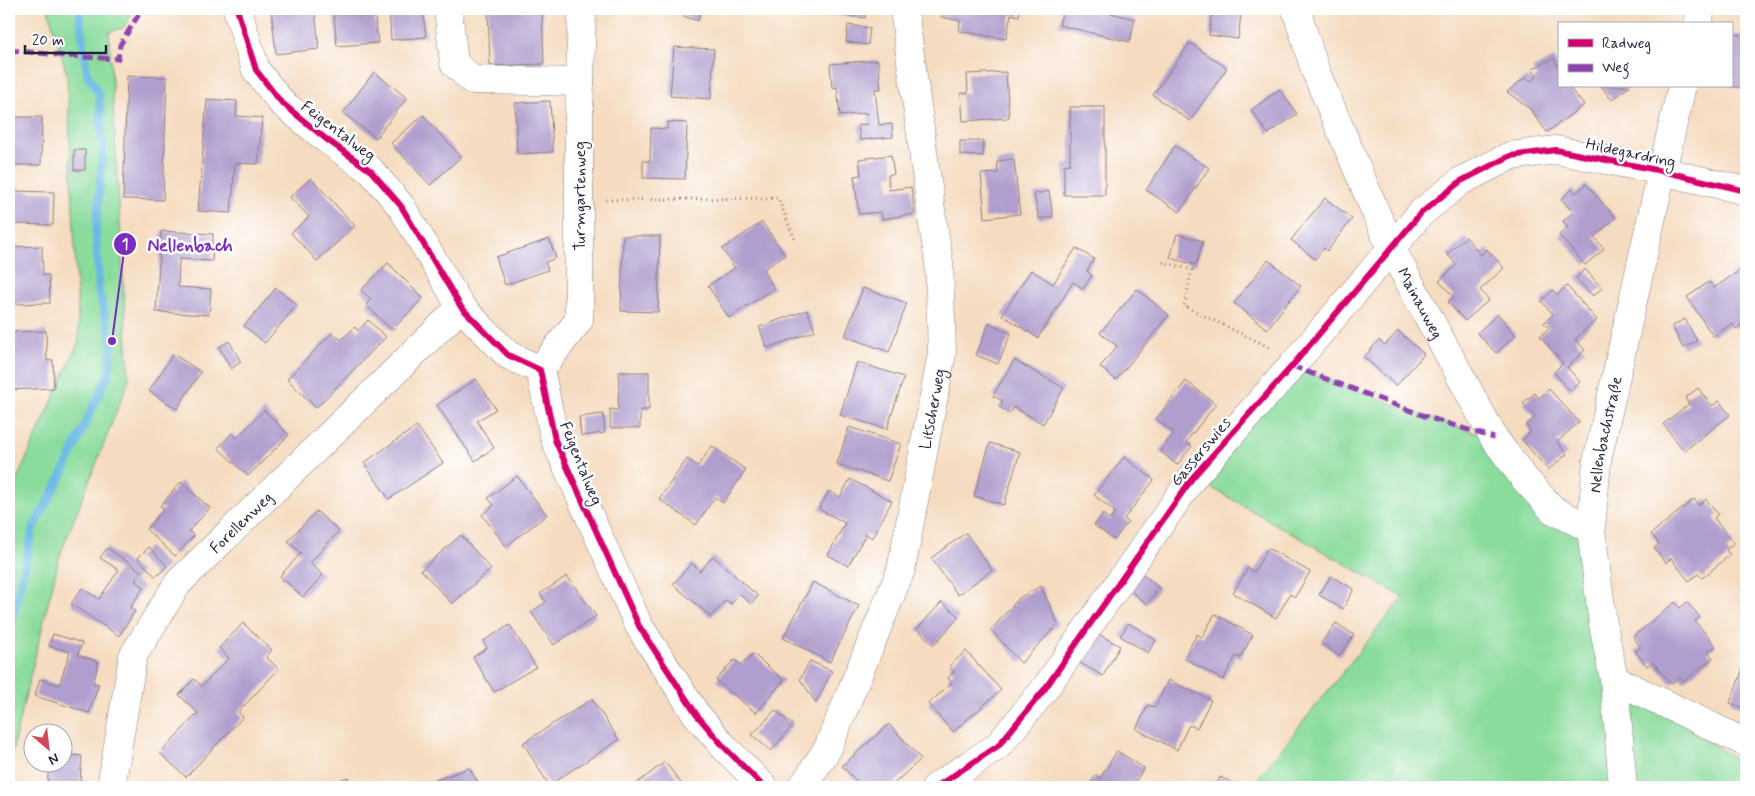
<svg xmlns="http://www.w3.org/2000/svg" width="1755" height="796" font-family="Mynerve,sans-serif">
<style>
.green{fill:#8adc9c;stroke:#567f6c}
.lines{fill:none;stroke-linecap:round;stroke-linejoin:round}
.stream{stroke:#6abae5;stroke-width:8}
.building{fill:#b09fce}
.minor-casing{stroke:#8c7e7d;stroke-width:29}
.path{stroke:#8c7e7d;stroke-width:3;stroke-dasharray:1 4;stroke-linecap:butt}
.minor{stroke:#fff;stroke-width:28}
.quiet{stroke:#8e44ad;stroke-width:5;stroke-dasharray:10 5;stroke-linecap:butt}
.cycleway-casing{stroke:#fff;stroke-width:9}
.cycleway{stroke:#d6006c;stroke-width:6}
.labels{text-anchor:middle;stroke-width:5;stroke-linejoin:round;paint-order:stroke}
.street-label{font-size:16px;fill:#22223b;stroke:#fff}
.leader{fill:none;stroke:#7b2cbf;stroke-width:2}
.callout-dot{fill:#7b2cbf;stroke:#fff;stroke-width:2}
.mark-label{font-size:15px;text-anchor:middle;font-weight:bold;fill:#fff}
.callout-label{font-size:18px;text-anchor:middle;font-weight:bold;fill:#7b2cbf;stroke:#fff;stroke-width:5;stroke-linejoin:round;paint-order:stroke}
</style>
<rect width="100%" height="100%" fill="#fff"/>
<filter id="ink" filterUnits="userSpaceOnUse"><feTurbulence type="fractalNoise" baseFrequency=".02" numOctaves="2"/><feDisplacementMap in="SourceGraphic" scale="10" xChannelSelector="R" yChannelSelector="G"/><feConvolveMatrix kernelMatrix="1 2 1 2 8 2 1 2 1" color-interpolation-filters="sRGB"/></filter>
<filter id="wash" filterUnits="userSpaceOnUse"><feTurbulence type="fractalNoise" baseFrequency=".0096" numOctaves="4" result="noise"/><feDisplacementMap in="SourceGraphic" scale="20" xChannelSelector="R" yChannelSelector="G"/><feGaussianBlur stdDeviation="1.12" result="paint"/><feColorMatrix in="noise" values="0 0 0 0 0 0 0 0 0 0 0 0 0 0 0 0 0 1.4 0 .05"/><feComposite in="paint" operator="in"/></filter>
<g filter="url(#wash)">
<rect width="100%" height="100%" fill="#f5dbbf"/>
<!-- green -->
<path class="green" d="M48,9H136L123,28L109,32L129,380L60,555L14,742L9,781V497L79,341L67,75Z
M1292,366L1430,418L1494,438L1591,529L1614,679L1746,766V787H1251L1403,597L1193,477Z"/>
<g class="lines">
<!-- stream -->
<path class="stream" d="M9,636L33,528L60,479L109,373L112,341L99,292L96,231L103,150L99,94L87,74L79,9"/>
</g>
<g id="blocks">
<!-- building -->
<path class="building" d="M271,9H315L319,49L276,54Z
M333,9H374L378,43L337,46Z
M389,9H423L426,37L391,40Z
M488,9H542L544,64L490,66Z
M685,9L700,13L698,21L683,16Z
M827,9H866L865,18L826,14Z
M942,9H1020L1019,16L1011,14L1006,39L959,31L960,21L941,17Z
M1063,9H1107L1106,12L1135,19L1130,42L1059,25Z
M1212,11L1241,14L1238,39L1209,35Z
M848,25L870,28L868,45L846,42Z
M1735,34L1746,36V89L1731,86V53Z
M1190,43L1227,68L1190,121L1153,95Z
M674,47L714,49L711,99L670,96Z
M1554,58L1559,70V86H1568L1584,105L1547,132L1530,109L1507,92L1526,77L1531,81L1537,77L1532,69Z
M878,60L881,89H875L879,125L892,124L893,137L860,140L858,125L868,124L867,113L840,116L837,87L832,88L830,64Z
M374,72L407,98L376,138L343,113Z
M1006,72L1009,118L963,121L961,93H968L967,74Z
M127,76L167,77L163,200L123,199Z
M1601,86H1630L1612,100Z
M1280,89L1297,114L1268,134L1251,110Z
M207,99L237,101L236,116L262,118L258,164L235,163L231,213L198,211Z
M550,101L553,152L517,154L515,103Z
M1070,107H1105V195H1064V165L1070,164Z
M423,115L461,157L430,185L391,143Z
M9,117H42L41,165H9Z
M668,122L687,123L685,179L643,178V161H650L651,128L667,129Z
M960,141H983V156L960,155Z
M1175,146L1209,168L1180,212L1146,190Z
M74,150H85V170H74Z
M891,155L894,174L888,175L889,190L911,187L915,214L882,219L881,212L859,214L854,176L861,175L859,159Z
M1014,159L1020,214L985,218L981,174L998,173L997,161Z
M311,178L355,226L317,261L291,233L309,217L290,197Z
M1586,184L1616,218L1594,237L1604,249L1585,265L1559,235L1568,227L1563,221L1573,212L1561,199L1572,189L1576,193Z
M9,191L54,192L53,225L9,224Z
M1049,191L1053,217L1039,219L1034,194Z
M1325,198L1352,219L1327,251L1324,248L1315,259L1291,240Z
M762,222L785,255L763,270L774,288L729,318L708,286L735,268L722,249Z
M161,231L213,234L212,261L179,259L178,287L211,289L209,315L156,312Z
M1177,234L1203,241L1196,265L1170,258Z
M623,236H660L658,312L621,311Z
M1466,237L1481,255L1487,249L1504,268L1480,290L1489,300L1465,321L1448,302L1454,297L1439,281L1457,265L1447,254Z
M549,239L556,258L545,262L548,270L505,285L496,257Z
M42,246L43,275H49L50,303L9,304V247Z
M1076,248L1094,259L1087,271L1092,275L1083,289L1073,282L1038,338L1002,315L1031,270L1053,284Z
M1268,260L1301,286L1267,329L1234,303Z
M388,263L423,298L392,330L366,305L371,299L361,290Z
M1585,269L1602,288L1593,296L1576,278Z
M1740,270L1746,279V322L1736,329L1732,324L1713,336L1687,297L1709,282L1714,288Z
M1567,286L1597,320L1575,339L1585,350L1567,367L1580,382L1570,391L1554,372L1563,363L1540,336L1549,328L1544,323L1553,314L1541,301L1553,290L1557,295Z
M276,288L297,305L265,343L244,326Z
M863,288L907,303L889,352L845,336Z
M1137,289L1169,315L1116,380L1100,367L1117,346L1100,333Z
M807,310L815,331L767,348L759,327Z
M1498,314L1516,335L1496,353L1477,333Z
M1685,319L1697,341L1683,348L1672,326Z
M368,320L386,337L316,408L287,379L333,332L341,340L355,327L358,331Z
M989,323L1011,333L998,364L976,355Z
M46,331L47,361L53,360L54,388L9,390V332Z
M1398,331L1424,354L1396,386L1364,357L1379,340L1385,345Z
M229,341L241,362L231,369L219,347Z
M173,354L201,372L177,409L149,391Z
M1014,360L1064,388L1043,424L1014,407L1010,413L999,407L1003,401L993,396Z
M857,362L904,377L887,429L840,415Z
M619,372H649V410H640V428H610V409L618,410Z
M476,379L496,409L477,421L494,448L475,461L437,405Z
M1186,381L1216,404L1186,442L1192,446L1177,465L1160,451L1174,433L1156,419Z
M1698,388L1712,406L1719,401L1730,415L1684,451L1663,424L1689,404L1685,398Z
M1549,389L1579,422L1557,442L1567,454L1548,470L1522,440L1531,431L1526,425L1535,417L1523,403L1535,393L1539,398Z
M264,410L289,435L248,476L218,448L232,433L237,438Z
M603,414L605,433L581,436L579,417Z
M417,426L443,463L389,499L364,463Z
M849,427L901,444L888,481L837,464Z
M990,443L1020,452L1004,505L974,496Z
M712,446L746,470L723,503L715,497L696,525L659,499L687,459L698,466Z
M1124,457L1154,480L1124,519L1128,522L1114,540L1094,525L1103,514L1110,520L1115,512L1094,495Z
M517,476L547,515L506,546L482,515L494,505L488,498Z
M850,479L892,501L872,538L866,534L848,566L828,555L845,523L819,509L829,491L840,497Z
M181,482L210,508L189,531L194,536L175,556L146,529L164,509L160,506Z
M1694,499L1699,505L1706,499L1718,514L1714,518L1734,543L1726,550L1730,555L1702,578L1698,574L1689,581L1671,558L1666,563L1654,548L1659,544L1651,534Z
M316,511L339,531L310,563L323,575L303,597L280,576L301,553L288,541Z
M966,533L992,570L958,595L931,558Z
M461,535L491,569L452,604L421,570Z
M149,547L167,566L156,577L138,558Z
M107,548L141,571L135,581L144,587L130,608L135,611L119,636L71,604L82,588L99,599L119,570L100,558Z
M1268,548L1310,572L1295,597L1290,594L1276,618L1233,593L1248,568L1254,572Z
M713,556L758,596L751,604L740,594L731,604L726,600L711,617L673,584L692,563L700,571Z
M1140,572L1159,588L1147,604L1127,588Z
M567,576L596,616L554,645L531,612L546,602L540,594Z
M1331,576L1354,589L1343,609L1319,595Z
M813,582L859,606L830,662L783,638Z
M1041,586L1058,624L1021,663L991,630L1019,598Z
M942,602L959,617L934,645L917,629Z
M1675,602L1680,608L1687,602L1700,617L1695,621L1716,646L1708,652L1713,658L1684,681L1680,677L1671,684L1653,662L1647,666L1635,651L1641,647L1633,637Z
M1215,614L1253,635L1240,658L1236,656L1223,680L1184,658L1197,634L1202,637Z
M243,623L272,650L266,657L279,669L238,712L243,717L186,777L160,753L198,713L179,695L194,679L202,686L229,658L219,648Z
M1129,623L1156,640L1148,653L1120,636Z
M1336,623L1354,635L1339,656L1321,643Z
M510,625L536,667L494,692L473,657L487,648L483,641Z
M1095,632L1120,646L1103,676L1077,661Z
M53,634L82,643L78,655L99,662L93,683L99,684L89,713L35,696L40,679L59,685L70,652L49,646Z
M966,651L1001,690L953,732L928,704L952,683L948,678L954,672L949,666Z
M753,654L784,680L756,713L716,680L734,660L741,664Z
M810,661L832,671L816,703L800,679Z
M1746,661V709L1730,703Z
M1168,680L1211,700L1197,728L1189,725L1177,750L1136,729L1148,705L1155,707Z
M592,699L619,740L549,785L523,743Z
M775,710L793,725L771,751L752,735Z
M889,724L921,759L890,787H862L842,766Z
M1117,751L1144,768L1132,787H1088L1095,776L1100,778Z
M62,754L82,756L80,781H85L84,787H47L49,764H62Z
M665,762L684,787H632Z
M469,768L481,787H423L422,785Z
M348,777L351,787H319Z
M1220,777L1241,787H1215Z"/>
</g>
</g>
<g filter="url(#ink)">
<use href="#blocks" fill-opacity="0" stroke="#8c7e7d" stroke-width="1"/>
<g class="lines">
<!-- minor casing -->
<g class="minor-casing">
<g id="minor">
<path d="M237,9L256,70L281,102L326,139L371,171L401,206L461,307L508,355L540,370L555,440L639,626L696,714L725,748L764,787"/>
<path d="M448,9L454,63L472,80L580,82"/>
<path id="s1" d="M1296,9L1315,70L1391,248L1494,438L1523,477L1553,510L1591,529"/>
<path d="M1698,24L1701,9"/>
<path d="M540,370L579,320V118L582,9"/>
<path d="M1614,679L1746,743"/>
<path id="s2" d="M111,787L133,656L178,583L461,307"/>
<path id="s3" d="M801,787L805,783L828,748L901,570L942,353L939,262L933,225L904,9"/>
<path d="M936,787L998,746L1044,690L1193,477L1292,366L1421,213L1461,181L1510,156L1556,150L1662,171L1746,191"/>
<path id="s4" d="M1623,787L1614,679L1603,624L1591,529L1597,461L1662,171L1682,86"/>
</g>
</g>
<!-- path -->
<path class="path" d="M606,200L778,198L796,242
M1163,262L1192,270L1184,306L1271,348"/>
<!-- minor -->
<use href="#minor" class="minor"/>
<!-- quiet -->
<path class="quiet" d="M9,50L67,56L118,59L120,45L142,9
M1292,366L1430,418L1494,438"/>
<!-- cycleway casing -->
<g class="cycleway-casing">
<path id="cycleway" d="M237,9L256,70L281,102L326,139L371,171L401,206L461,307L508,355L540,370L555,440L639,626L696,714L725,748L764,787
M936,787L998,746L1044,690L1193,477L1292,366L1421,213L1461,181L1510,156L1556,150L1662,171L1746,191"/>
</g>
<!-- cycleway -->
<use href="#cycleway" class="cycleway"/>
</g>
</g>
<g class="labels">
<!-- street labels -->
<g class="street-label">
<text transform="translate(339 130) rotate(37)" y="6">Feigentalweg</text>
<text transform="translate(1631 152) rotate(12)" y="6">Hildegardring</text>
<text transform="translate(579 196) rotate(-90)" y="6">Turmgartenweg</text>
<text dy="6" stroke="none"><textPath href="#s1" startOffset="320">Mainauweg</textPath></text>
<text dy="6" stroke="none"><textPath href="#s3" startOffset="404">Litscherweg</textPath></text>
<text dy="6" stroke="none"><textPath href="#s4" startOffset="356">Nellenbachstraße</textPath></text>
<text transform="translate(1200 451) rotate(-50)" y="6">Gasserswies</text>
<text transform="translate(582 463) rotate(68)" y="6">Feigentalweg</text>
<text dy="6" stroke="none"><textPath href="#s2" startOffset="306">Forellenweg</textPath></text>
</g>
</g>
<!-- callouts -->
<path class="leader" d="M112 341L125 244"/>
<g class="callout-dot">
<circle cx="112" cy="341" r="5"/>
<circle cx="125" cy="244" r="12"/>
</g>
<g class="mark-label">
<text x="125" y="249">1</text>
</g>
<g class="callout-label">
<text x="190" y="251">Nellenbach</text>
</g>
<!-- margin -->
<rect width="1755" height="796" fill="none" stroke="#fff" stroke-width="30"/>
<!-- legend -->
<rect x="1558" y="22" width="175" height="65" fill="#ffffff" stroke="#a7a7b1"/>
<rect x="1568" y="39" width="25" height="8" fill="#d6006c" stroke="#a7a7b1"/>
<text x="1602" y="48" font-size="15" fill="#22223b">Radweg</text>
<rect x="1568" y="64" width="25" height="8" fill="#8e44ad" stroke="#a7a7b1"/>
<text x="1602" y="72" font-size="15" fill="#22223b">Weg</text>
<!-- north arrow -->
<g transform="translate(48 748) rotate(152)"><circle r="24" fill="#ffffff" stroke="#a7a7b1"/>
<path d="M0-4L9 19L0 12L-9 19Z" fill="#d1495b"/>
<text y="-8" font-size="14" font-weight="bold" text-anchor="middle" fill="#22223b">N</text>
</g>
<!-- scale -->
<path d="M25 45v8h81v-8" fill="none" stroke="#22223b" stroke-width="2.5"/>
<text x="32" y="45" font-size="15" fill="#22223b" stroke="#ffffff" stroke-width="4" paint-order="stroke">20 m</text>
</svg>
